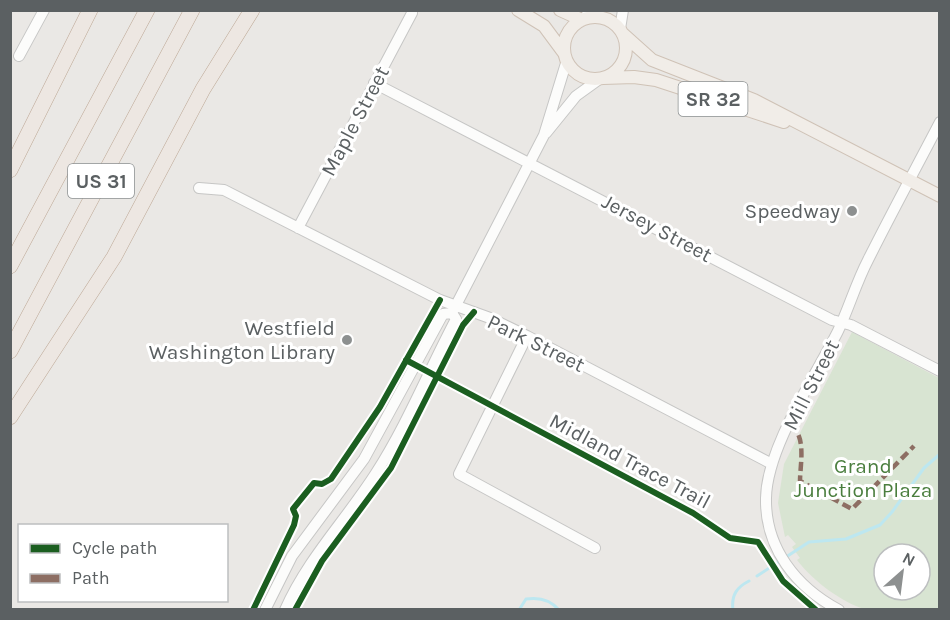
<svg xmlns="http://www.w3.org/2000/svg" width="950" height="620" font-family="Karla,sans-serif">
<style>
.green{fill:#d8e4d2;fill-rule:evenodd}
.lines{fill:none;stroke-linecap:round;stroke-linejoin:round}
.stream{stroke:#bde7f0;stroke-width:3}
.minor-casing{stroke:#c6c6c5;stroke-width:12}
.major-casing{stroke:#cfc2b6;stroke-width:14}
.highway-casing{stroke:#bda896;stroke-width:16}
.minor{stroke:#fcfcfb;stroke-width:10}
.major{stroke:#f1ede8;stroke-width:12}
.highway{stroke:#ede7e2;stroke-width:15}
.quiet{stroke:#8d6e63;stroke-width:4.5;stroke-dasharray:9 4.5;stroke-linecap:butt}
.cycleway-casing{stroke:#fff;stroke-width:10}
.cycleway{stroke:#1b5e20;stroke-width:6}
.poi-dot{fill:#8d9090;stroke:#fff;stroke-width:2}
.labels{text-anchor:middle;stroke-width:6;stroke-linejoin:round;paint-order:stroke}
.shield{fill:#fff;stroke:#8c9091;stroke-width:1.5}
.shield-label{font-size:20px;font-weight:bold;fill:#5b6062}
.street-label{font-size:21px;fill:#5b6062;stroke:#fff}
.poi-label{font-size:21px;fill:#5b6062;stroke:#fff;text-anchor:end}
.park-label{font-size:21px;fill:#4a7e3e;stroke:#fff}
</style>
<rect width="100%" height="100%" fill="#eae8e5"/>
<!-- green -->
<path class="green" d="M852,332L939,378V609C920,610 881,614 865,609C842,603 811,579 797,560L800,558L792,547L796,544L788,535L785,537L778,503L784,464ZM884,554H920V590H884Z"/>
<g class="lines">
<!-- stream -->
<path class="stream" d="M757,576L809,542L846,539L880,525L892,512L924,468L940,454
M519,610L526,599C539,597 550,599 559,610
M733,610C731,595 737,587 749,581"/>
<!-- minor casing -->
<g class="minor-casing">
<path id="minor" d="M584,19L590,10
M620,29L623,10
M19,56L44,10
M374,83L832,320L851,325L940,371
M546,133L576,96L601,78
M199,188L224,190L440,300L490,318L527,336L772,464
M298,228L412,13
M527,336L459,474L595,548
M265,610L292,556L364,459L443,314L452,313
M285,610C308,558 346,520 376,473C407,425 429,370 456,319L452,313L544,135L567,60
M839,610C796,587 765,548 766,498C767,447 815,377 838,331C849,308 856,283 868,260C891,214 916,168 940,122"/>
</g>
<!-- major casing -->
<g class="major-casing">
<path id="major" d="M518,10L544,26L564,53
M560,10L582,20
M564 48a31 31 0 1 1 62 0a31 31 0 1 1-62 0Z
M623,34L652,60L754,100L940,196
M603,78L634,77L656,80L784,122"/>
</g>
<!-- highway casing -->
<g class="highway-casing">
<path id="highway" d="M10,170L90,10
M10,266L147,10
M10,351L192,10
M10,417L114,257L203,89L252,10"/>
</g>
<!-- minor -->
<use href="#minor" class="minor"/>
<!-- major -->
<use href="#major" class="major"/>
<!-- highway -->
<use href="#highway" class="highway"/>
<!-- quiet -->
<path class="quiet" d="M790,425C807,435 800,465 800,481L852,509L914,446"/>
<!-- cycleway casing -->
<g class="cycleway-casing">
<path id="cycleway" d="M406,360L693,513L730,538L758,542L783,581L816,610
M253,610L294,525L296,516L293,509L314,483L322,484L331,479L380,407L440,300
M295,610L322,561L391,468L463,325L474,312"/>
</g>
<!-- cycleway -->
<use href="#cycleway" class="cycleway"/>
</g>
<!-- markers -->
<g class="poi-dot">
<circle cx="852" cy="211" r="6"/>
<circle cx="347" cy="340" r="6"/>
</g>
<g class="labels">
<!-- shield labels -->
<g class="shield">
<rect x="678.5" y="82" width="69" height="34" rx="4.5"/>
<rect x="68" y="164" width="66" height="34" rx="4.5"/>
</g>
<g class="shield-label">
<text x="713" y="106">SR 32</text>
<text x="101" y="188">US 31</text>
</g>
<!-- street labels -->
<g class="street-label">
<text transform="translate(355 121) rotate(-62)" y="7">Maple Street</text>
<text transform="translate(657 228) rotate(28)" y="7">Jersey Street</text>
<text transform="translate(536 343) rotate(26)" y="7">Park Street</text>
<text transform="translate(811 385) rotate(-63)" y="7">Mill Street</text>
<text transform="translate(630 461) rotate(28)" y="7">Midland Trace Trail</text>
</g>
<!-- poi labels -->
<g class="poi-label">
<text x="840" y="218">Speedway</text>
<text x="335" y="335">Westfield<tspan x="335" dy="24">Washington Library</tspan></text>
</g>
<!-- park labels -->
<g class="park-label">
<text x="863" y="473">Grand<tspan x="863" dy="24">Junction Plaza</tspan></text>
</g>
</g>
<!-- border -->
<rect width="950" height="620" fill="none" stroke="#5b6062" stroke-width="24"/>
<!-- legend -->
<rect x="18" y="524" width="210" height="78" fill="#ffffff" stroke="#bdbfc0" stroke-width="1.5"/>
<rect x="30" y="544" width="30" height="9" fill="#1b5e20" stroke="#bdbfc0" stroke-width="1.5"/>
<text x="72" y="554" font-size="18" fill="#5b6062">Cycle path</text>
<rect x="30" y="574" width="30" height="9" fill="#8d6e63" stroke="#bdbfc0" stroke-width="1.5"/>
<text x="72" y="584" font-size="18" fill="#5b6062">Path</text>
<!-- north arrow -->
<g transform="translate(902 572) rotate(28)"><circle r="28" fill="#ffffff" stroke="#bdbfc0" stroke-width="1.5"/>
<path d="M0-4.5L10 22L0 15L-10 22Z" fill="#8d9090"/>
<text y="-9" font-size="16" font-weight="bold" text-anchor="middle" fill="#5b6062">N</text>
</g>
</svg>
